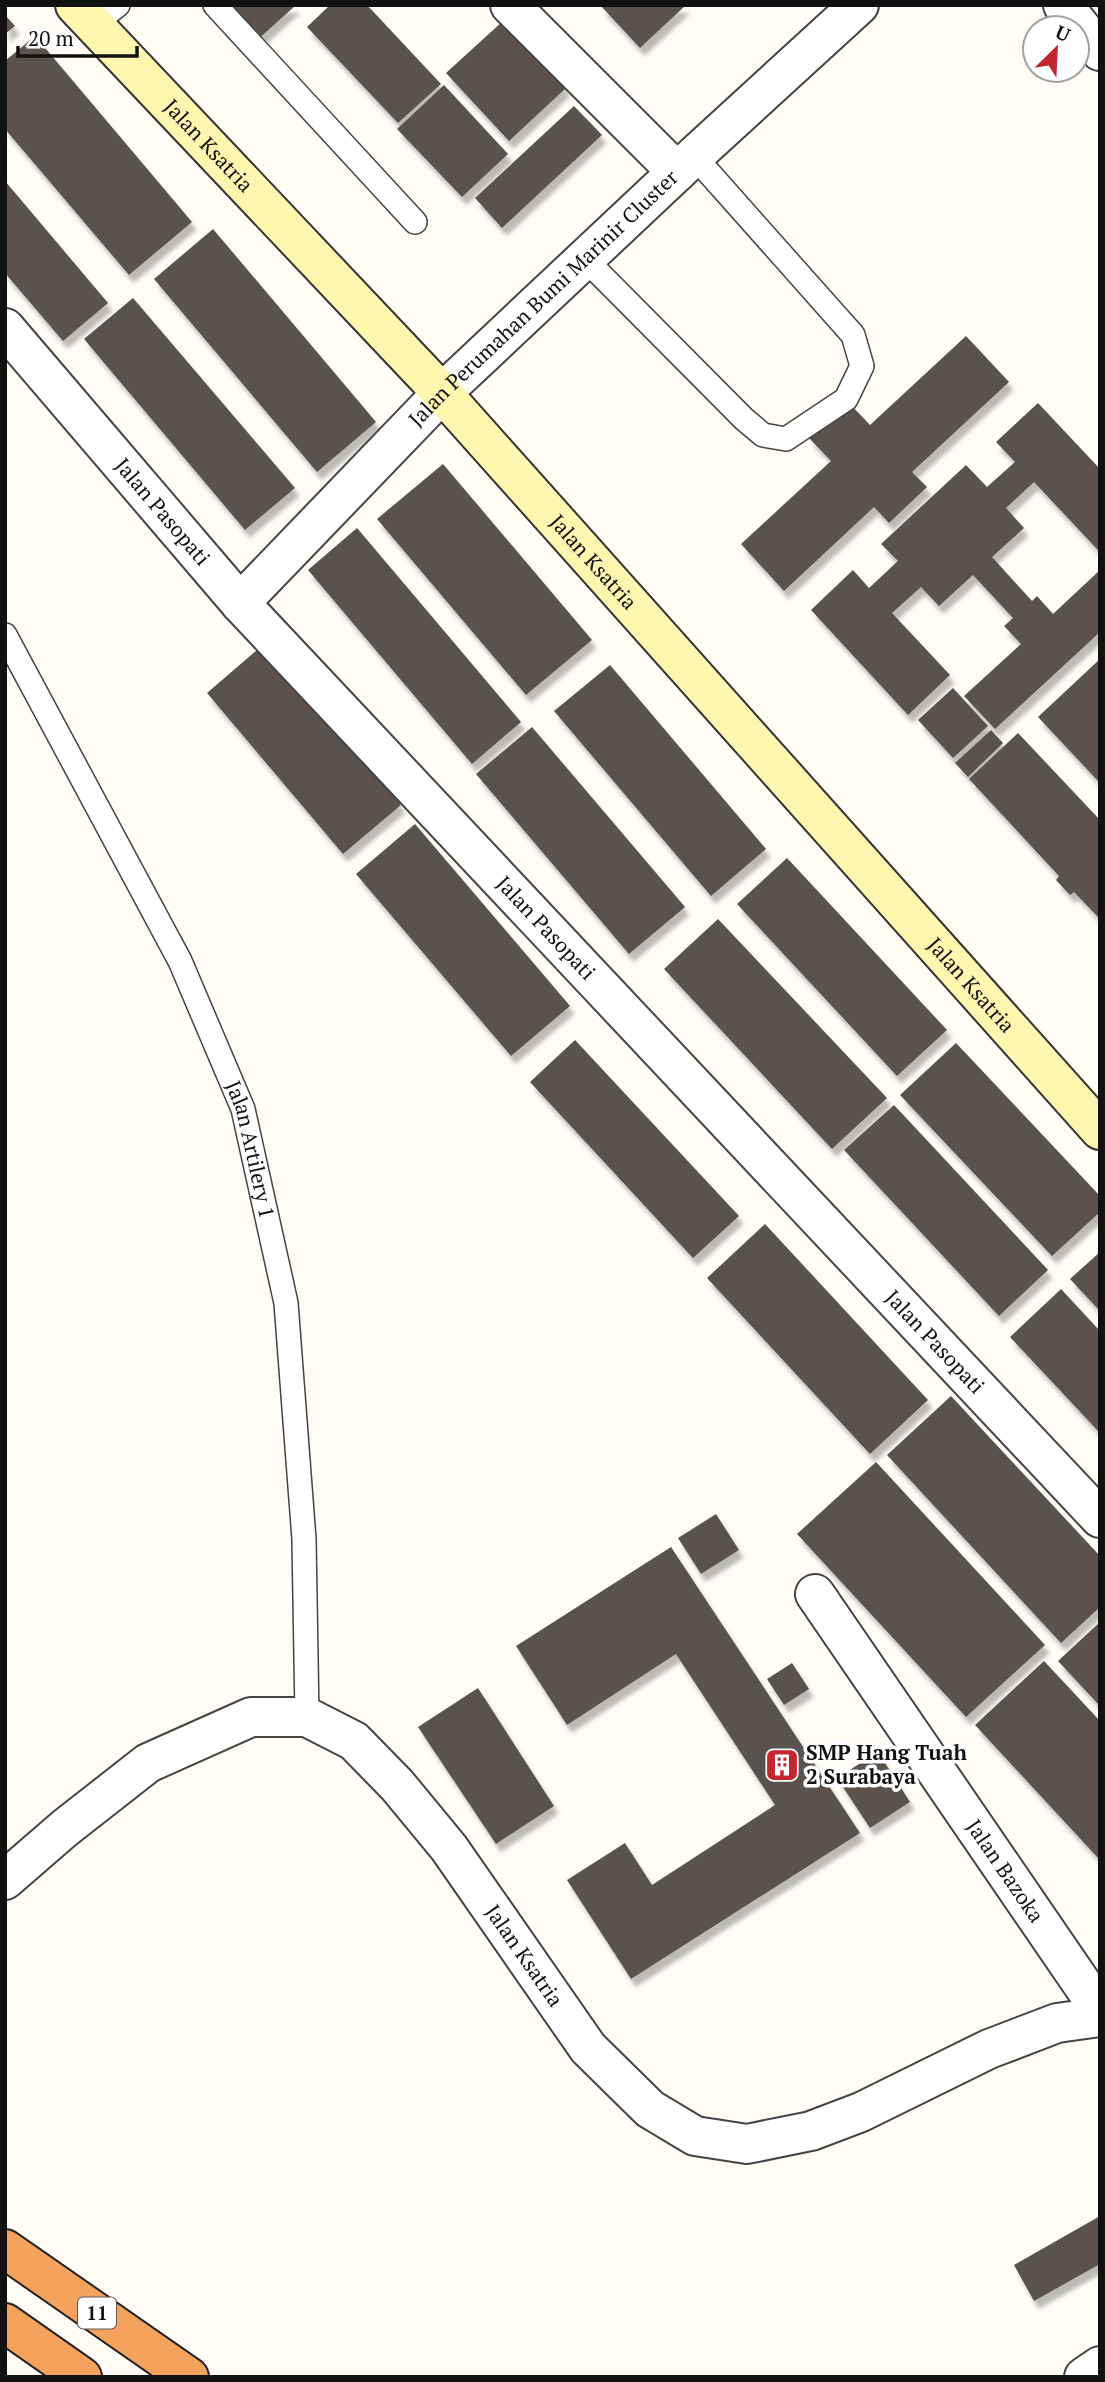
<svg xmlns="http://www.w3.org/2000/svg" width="1105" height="2382" font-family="'PT Serif',serif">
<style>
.building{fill:#5a524d;filter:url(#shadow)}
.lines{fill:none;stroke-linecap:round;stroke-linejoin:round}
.lane-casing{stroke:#444;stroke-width:26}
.street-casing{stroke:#444;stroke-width:42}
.secondary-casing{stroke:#333;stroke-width:42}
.highway-casing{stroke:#222;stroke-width:42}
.lane{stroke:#fff;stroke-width:23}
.street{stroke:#fff;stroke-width:38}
.secondary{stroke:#fff6b0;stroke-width:38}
.highway{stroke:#f5a25d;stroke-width:38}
.labels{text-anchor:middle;stroke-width:7;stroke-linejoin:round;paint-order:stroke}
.shield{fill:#fff;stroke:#585858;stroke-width:2}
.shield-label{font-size:19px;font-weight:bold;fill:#111}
.street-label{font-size:21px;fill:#111;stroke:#fff}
.poi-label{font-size:21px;font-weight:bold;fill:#111;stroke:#fff;text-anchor:start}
</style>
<defs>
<filter id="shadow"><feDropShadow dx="4.5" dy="8" stdDeviation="2" flood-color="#0004"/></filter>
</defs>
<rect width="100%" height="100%" fill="#fffdf5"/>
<!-- building -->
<path class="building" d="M221,5H296L255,42Z
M330,5H367L441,84L398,123L307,27Z
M600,5H686L640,48Z
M5,15L15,26L5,34Z
M503,21L566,88L509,141L446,73Z
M35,36L192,222L129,275L5,129V61Z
M444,85L508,154L462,197L397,129Z
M574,106L602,135L502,228L475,198Z
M5,181L108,303L63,341L5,273Z
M213,229L376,422L317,472L154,279Z
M133,298L295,488L245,530L84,339Z
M966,336L1009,382L912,472L927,487L889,523L874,507L784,591L741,544L831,461L809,438L848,402L870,425Z
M1038,403L1100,469V548L1098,550L1034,482L1006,508L1024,528L992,557L1032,601L1037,596L1053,614L1100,570V632L995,729L964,696L1021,644L1004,626L1013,618L973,575L939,606L921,587L892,613L950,675L908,715L811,610L853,570L869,588L898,561L881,544L966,465L987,487L1015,462L996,442Z
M443,464L592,640L526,695L377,519Z
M357,528L521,722L472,764L308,570Z
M264,644L401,805L343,854L207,693Z
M1100,659V783L1038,717Z
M610,665L766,849L711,896L554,711Z
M953,688L988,726L953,758L918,720Z
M532,727L685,907L629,954L476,774Z
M991,730L1003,743L968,777L955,763Z
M1018,733L1100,820V919L1074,892L1070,895L1056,880L1059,876L969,779Z
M415,824L570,1006L511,1056L356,874Z
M787,858L947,1030L897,1076L737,904Z
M718,919L887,1098L832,1149L664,969Z
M575,1040L739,1216L693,1258L530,1082Z
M956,1043L1100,1196V1212L1052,1256L900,1095Z
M894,1105L1048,1270L999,1316L844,1150Z
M765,1224L928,1400L870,1454L707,1278Z
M1100,1252V1311L1070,1279Z
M1061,1289L1100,1331V1433L1010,1337Z
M951,1396L1100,1556V1607L1061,1643L887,1455Z
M876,1462L1045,1645L966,1717L797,1534Z
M716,1514L739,1550L701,1574L678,1538Z
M671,1547L860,1833L631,1979L567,1880L625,1843L652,1885L775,1805L676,1654L567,1725L516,1646Z
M1100,1622V1706L1058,1661Z
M1044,1661L1100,1721V1860L975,1725Z
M792,1663L809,1689L784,1705L767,1679Z
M478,1688L554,1806L496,1844L418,1727Z
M878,1752L910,1802L870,1828L837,1778Z
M1100,2216V2264L1034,2301L1014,2265Z"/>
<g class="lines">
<!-- lane casing -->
<g class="lane-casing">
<g id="lane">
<path d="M215,5L415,222"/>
<path d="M94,24L118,5"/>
<path d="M585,259L744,419L763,435L786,439L846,399L862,366L853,335L694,156"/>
<path id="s1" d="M5,635L180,961L243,1109L286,1303L304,1539L307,1717"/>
</g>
</g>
<!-- street casing -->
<g class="street-casing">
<g id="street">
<path d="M510,5L677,172"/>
<path d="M1063,5L1100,51"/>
<path id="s2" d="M5,328L240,603L1100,1518"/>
<path id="s3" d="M240,603L442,393L694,156L859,5"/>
<path id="s4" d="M815,1594L1100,2010"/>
<path id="s5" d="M5,1880L65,1828L148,1763L251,1717H307L354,1741L397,1785L449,1848L588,2048L650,2109L695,2136L747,2144L811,2131L861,2112L989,2049L1057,2023L1100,2017"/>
<path d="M1084,2377L1100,2366"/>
</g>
</g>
<!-- secondary casing -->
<g class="secondary-casing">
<g id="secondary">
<path id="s6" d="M75,5L442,393L1100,1130"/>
</g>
</g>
<!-- highway casing -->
<g class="highway-casing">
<path id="highway" d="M5,2249L189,2377
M5,2323L82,2377"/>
</g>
<!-- lane -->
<use href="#lane" class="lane"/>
<!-- street -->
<use href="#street" class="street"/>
<!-- secondary -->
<use href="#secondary" class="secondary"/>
<!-- highway -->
<use href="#highway" class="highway"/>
</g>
<!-- icons -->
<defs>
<g id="building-square" transform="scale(1.75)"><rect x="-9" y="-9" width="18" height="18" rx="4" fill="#c4262e" stroke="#fff"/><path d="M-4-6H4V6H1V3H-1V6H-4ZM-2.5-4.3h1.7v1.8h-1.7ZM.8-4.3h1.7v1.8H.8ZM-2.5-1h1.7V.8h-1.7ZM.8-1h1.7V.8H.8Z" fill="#fff"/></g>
</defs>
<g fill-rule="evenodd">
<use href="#building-square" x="782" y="1765"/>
</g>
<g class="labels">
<!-- shield labels -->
<rect class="shield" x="78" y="2297.5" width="38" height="31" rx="5"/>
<g class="shield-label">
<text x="97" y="2320">11</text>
</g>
<!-- street labels -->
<g class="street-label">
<text dy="7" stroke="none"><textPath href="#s6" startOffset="194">Jalan Ksatria</textPath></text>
<text dy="7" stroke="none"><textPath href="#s3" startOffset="430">Jalan Perumahan Bumi Marinir Cluster</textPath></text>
<text dy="7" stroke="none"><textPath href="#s2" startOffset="242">Jalan Pasopati</textPath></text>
<text dy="7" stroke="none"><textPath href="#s6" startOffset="761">Jalan Ksatria</textPath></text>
<text dy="7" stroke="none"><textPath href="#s2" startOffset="808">Jalan Pasopati</textPath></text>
<text dy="7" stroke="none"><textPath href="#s6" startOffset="1328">Jalan Ksatria</textPath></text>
<text dy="7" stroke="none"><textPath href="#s1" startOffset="572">Jalan Artilery 1</textPath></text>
<text dy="7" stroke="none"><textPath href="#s2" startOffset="1376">Jalan Pasopati</textPath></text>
<text dy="7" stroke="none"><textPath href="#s4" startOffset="336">Jalan Bazoka</textPath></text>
<text dy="7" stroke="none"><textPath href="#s5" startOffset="681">Jalan Ksatria</textPath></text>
</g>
<!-- poi labels -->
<g class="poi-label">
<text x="806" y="1760">SMP Hang Tuah<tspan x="806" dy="24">2 Surabaya</tspan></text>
</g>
</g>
<!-- border -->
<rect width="1105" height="2382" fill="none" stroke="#111111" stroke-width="14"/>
<!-- north arrow -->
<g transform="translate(1056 49) rotate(24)"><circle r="33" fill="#ffffff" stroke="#a0a0a0" stroke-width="2"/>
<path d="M0-5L12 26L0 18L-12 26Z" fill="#c4262e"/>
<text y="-10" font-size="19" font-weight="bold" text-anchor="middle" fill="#111111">U</text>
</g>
<!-- scale -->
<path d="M18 46v10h119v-10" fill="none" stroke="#111111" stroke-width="3.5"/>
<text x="28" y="46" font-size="21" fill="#111111" stroke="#ffffff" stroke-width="5" paint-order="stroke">20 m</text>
</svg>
